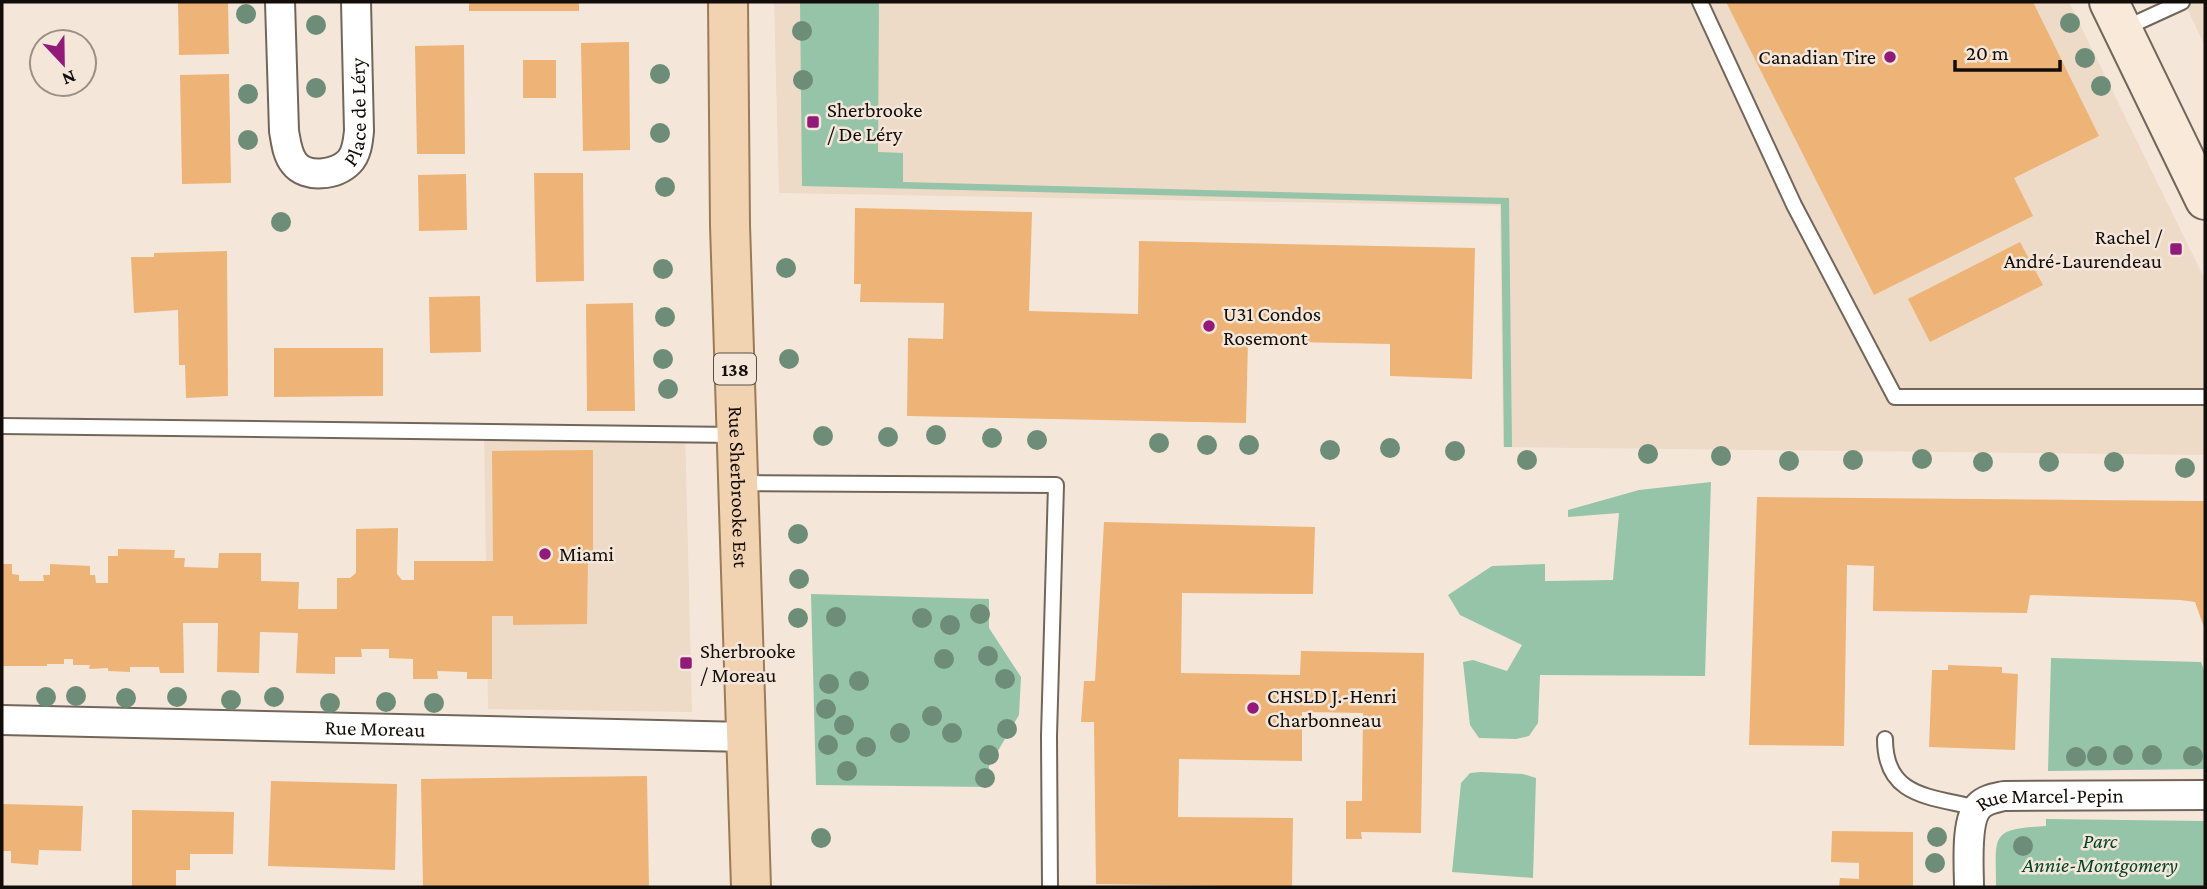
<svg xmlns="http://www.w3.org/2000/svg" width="2207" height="889" font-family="'Crimson Pro',serif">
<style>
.built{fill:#eddac7}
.green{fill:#96c4a8}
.building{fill:#eeb377}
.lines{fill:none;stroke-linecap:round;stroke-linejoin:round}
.lane-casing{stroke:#72665b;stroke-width:18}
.street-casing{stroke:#72665b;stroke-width:32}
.secondary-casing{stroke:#72665b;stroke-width:42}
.primary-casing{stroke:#9c7b56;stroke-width:42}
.lane{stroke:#fff;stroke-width:14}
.street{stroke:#fff;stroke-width:28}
.secondary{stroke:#f8e9d9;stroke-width:38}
.primary{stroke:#f1d3b2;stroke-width:38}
.tree{fill:#6e8d78}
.poi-dot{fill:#921a78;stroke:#f4e7da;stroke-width:2.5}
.labels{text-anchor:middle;stroke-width:5;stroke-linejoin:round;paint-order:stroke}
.shield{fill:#f4e7da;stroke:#564e48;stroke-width:2}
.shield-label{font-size:19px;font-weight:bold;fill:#120d09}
.poi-label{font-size:21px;fill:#120d09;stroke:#f4e7da;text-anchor:start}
.street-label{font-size:21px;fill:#120d09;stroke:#f4e7da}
.park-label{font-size:21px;font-style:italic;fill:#004427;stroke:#f4e7da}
</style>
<rect width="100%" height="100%" fill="#f4e7da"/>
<!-- built -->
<path class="built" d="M774,2H2069L2205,280V455L1503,447L1500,206L779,193Z
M2184,2H2205V46Z
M484,427L685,428L692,712L488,709Z"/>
<!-- green -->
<path class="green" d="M800,2H879L878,152L903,153V182L1509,198L1512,447H1504L1501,204L802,186Z
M1711,482L1705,676L1540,675L1538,723L1529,736L1516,739L1479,738L1470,725L1463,662L1473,660L1507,671L1522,645L1460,615L1448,595L1492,566L1545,564V581L1613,580L1619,513L1568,517V510L1639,490Z
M811,594L989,599V628L1021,677L1019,715L989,766L988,787L816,785Z
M2051,658L2201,662L2205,673V769L2048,771Z
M1481,772L1523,774L1536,778L1533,878L1452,872L1461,783L1470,773Z
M2046,819L2205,821V887H1996C1996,835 1989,829 2046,826Z"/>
<!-- building -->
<path class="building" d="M178,2H228L229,54L179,55Z
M469,2H579V11H469Z
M1726,2H2033L2099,136L2014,178L2033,216L1874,295Z
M629,42L630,150L583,151L581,43Z
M464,45L465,154H417L415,46Z
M523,60H556V98H523Z
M229,74L231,183L182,184L180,75Z
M534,173H583L584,281L536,282Z
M466,174L467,230L419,231L418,175Z
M855,208L1032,212L1029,311L1138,314L1139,241L1475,248L1472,379L1390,376V344L1248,341L1246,423L907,416L908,338L943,339L944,303L860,302L861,284H854Z
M2020,242L2043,285L1930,342L1908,299Z
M227,251L228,396L186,398L185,365H179L178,310L134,313L131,257H154V253Z
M480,296L481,352L430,353L429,297Z
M633,303L635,411H587L586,304Z
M274,348H383V396L274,397Z
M593,450V560L588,559L587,624L513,625V616H492V679H467V672L437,671L438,679H413V659L389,658V649H361L362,657H335V674L296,673L298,633L260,632L259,673L217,672L218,623H183L184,673H160L159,667H130V672L108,671V668L89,669L90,665H73V659H64V664H47V666H2V564H12V574L19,575V581H44L43,575H50V564L90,566V575H95L96,583H108V556H118V549L175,550L174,558H185L184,567L218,568L219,553H261V581L299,582L298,609H337V578H350L356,573V529L398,528L397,574L402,580H414V561H493L492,451Z
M1757,497L2205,501V630L2195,602L2180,600L2030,595L2027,613L1873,611L1874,566L1847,565L1844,746L1749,745Z
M1104,522L1315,527L1313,594L1182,593L1181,673L1300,675L1301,651L1424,653L1421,833L1361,832L1362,839H1346V801H1362L1363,713L1302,712V761L1179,759L1178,817L1293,818L1292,887L1096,884L1094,722H1081L1084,681H1095Z
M1948,665L2002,667V673L2018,674L2015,750L1929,747L1932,670H1948Z
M647,776L649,887H423L421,779Z
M271,781L397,784L395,870L268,866Z
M2,804L83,806L81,851L39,850L38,865L11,863V851H2Z
M132,810L234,812L233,854H190V870H176V887H132Z
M1832,831L1913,832V887H1839L1840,878L1859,879V863L1831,862Z"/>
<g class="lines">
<!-- lane casing -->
<g class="lane-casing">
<path id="lane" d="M1700,2L1794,205L1895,397H2205
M2123,29L2182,2
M2,426L735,435
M739,483L1056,485L1049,736L1050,887
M1885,739C1885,798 1931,796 1977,808"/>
</g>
<!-- street casing -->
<g class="street-casing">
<g id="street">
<path id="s1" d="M280,2L284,131C286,142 287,154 294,163C306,179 336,175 349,162C357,154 358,141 359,131L356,2"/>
<path id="s2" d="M2,720L746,737"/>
<path id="s3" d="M1969,887C1969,867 1965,820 1979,806C1986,799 1995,798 2004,796L2205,795"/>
</g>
</g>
<!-- secondary casing -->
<g class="secondary-casing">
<path id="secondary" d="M2109,2L2205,200"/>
</g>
<!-- primary casing -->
<g class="primary-casing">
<g id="primary">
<path id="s4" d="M728,2L730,225L751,887"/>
</g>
</g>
<!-- lane -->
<use href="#lane" class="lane"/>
<!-- street -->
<use href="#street" class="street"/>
<!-- secondary -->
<use href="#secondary" class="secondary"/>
<!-- primary -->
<use href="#primary" class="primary"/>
</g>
<!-- trees -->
<g class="tree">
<circle cx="246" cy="14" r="10"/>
<circle cx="2070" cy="23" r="10"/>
<circle cx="316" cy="25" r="10"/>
<circle cx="802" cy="31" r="10"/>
<circle cx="2085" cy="58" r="10"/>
<circle cx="660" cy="74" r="10"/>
<circle cx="803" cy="80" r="10"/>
<circle cx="2101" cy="86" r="10"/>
<circle cx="316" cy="88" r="10"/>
<circle cx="248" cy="94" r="10"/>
<circle cx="660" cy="133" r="10"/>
<circle cx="248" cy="140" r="10"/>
<circle cx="665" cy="187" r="10"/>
<circle cx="281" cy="222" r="10"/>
<circle cx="786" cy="268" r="10"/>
<circle cx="663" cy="269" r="10"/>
<circle cx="665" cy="317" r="10"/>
<circle cx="663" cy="359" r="10"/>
<circle cx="789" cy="359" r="10"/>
<circle cx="668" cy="389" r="10"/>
<circle cx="936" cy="435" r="10"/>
<circle cx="823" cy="436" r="10"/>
<circle cx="888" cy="437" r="10"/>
<circle cx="992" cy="438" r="10"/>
<circle cx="1037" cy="440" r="10"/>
<circle cx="1159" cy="443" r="10"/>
<circle cx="1207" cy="445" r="10"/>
<circle cx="1249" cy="445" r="10"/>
<circle cx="1390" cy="448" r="10"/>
<circle cx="1330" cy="450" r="10"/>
<circle cx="1455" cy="451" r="10"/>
<circle cx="1648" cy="454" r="10"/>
<circle cx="1721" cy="456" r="10"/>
<circle cx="1922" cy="459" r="10"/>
<circle cx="1527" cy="460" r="10"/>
<circle cx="1853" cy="460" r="10"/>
<circle cx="1789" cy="461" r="10"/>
<circle cx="1983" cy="462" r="10"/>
<circle cx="2049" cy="462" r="10"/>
<circle cx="2114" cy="462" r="10"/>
<circle cx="2185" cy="468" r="10"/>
<circle cx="798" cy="534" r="10"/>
<circle cx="799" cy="579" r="10"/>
<circle cx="980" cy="614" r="10"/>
<circle cx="836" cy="617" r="10"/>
<circle cx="798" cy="618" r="10"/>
<circle cx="922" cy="618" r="10"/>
<circle cx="950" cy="625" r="10"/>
<circle cx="988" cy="656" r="10"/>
<circle cx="944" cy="659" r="10"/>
<circle cx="1005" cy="679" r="10"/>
<circle cx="859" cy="681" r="10"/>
<circle cx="829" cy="684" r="10"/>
<circle cx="76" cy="696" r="10"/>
<circle cx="46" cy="697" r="10"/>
<circle cx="177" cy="697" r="10"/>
<circle cx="274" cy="697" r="10"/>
<circle cx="126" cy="698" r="10"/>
<circle cx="231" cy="700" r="10"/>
<circle cx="386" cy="702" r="10"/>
<circle cx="330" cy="703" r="10"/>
<circle cx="434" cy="703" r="10"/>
<circle cx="826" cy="709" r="10"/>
<circle cx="932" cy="716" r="10"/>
<circle cx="844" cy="725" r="10"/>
<circle cx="1007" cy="729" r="10"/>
<circle cx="900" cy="733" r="10"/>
<circle cx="952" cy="733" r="10"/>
<circle cx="828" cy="745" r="10"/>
<circle cx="866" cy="747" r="10"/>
<circle cx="989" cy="755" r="10"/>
<circle cx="2123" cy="755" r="10"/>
<circle cx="2152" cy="755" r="10"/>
<circle cx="2097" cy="756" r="10"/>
<circle cx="2193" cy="756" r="10"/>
<circle cx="2076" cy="757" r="10"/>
<circle cx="847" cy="771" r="10"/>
<circle cx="985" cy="778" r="10"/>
<circle cx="1937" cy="837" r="10"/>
<circle cx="821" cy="838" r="10"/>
<circle cx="2023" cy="846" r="10"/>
<circle cx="1935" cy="863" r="10"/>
</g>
<!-- markers -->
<g class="poi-dot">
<circle cx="1890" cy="57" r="7"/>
<rect x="806" y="115" width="14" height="14" rx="3.5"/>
<rect x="2169" y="242" width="14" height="14" rx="3.5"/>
<circle cx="1209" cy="326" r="7"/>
<circle cx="545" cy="554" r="7"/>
<rect x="679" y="656" width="14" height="14" rx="3.5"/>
<circle cx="1253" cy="708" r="7"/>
</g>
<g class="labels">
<!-- shield labels -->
<rect class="shield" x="714" y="353.5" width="42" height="31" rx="5"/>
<g class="shield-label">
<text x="735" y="376">138</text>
</g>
<!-- poi labels -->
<g class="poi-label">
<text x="1876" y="64" text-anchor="end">Canadian Tire</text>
<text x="827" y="117">Sherbrooke<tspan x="827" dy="24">/ De Léry</tspan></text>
<text x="2162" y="244" text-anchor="end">Rachel /<tspan x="2162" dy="24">André-Laurendeau</tspan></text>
<text x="1223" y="321">U31 Condos<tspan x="1223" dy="24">Rosemont</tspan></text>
<text x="559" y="561">Miami</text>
<text x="700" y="658">Sherbrooke<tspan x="700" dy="24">/ Moreau</tspan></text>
<text x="1267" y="703">CHSLD J.-Henri<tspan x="1267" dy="24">Charbonneau</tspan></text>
</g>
<!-- street labels -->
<g class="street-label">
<text dy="7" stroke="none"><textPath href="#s1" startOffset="276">Place de Léry</textPath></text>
<text dy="7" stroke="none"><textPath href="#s4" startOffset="485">Rue Sherbrooke Est</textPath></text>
<text dy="7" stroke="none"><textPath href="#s2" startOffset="373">Rue Moreau</textPath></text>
<text dy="7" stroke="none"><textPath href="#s3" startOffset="156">Rue Marcel-Pepin</textPath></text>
</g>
<!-- park labels -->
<g class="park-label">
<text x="2100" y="848">Parc<tspan x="2100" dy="24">Annie-Montgomery</tspan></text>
</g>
</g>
<!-- border -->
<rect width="2207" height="889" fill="none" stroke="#120d09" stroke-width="7"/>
<!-- north arrow -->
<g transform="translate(63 63) rotate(158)"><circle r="33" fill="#f4e7da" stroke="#9a9086" stroke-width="2"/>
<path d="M0-5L12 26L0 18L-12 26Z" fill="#921a78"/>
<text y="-10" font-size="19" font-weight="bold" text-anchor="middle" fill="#120d09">N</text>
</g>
<!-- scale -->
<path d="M1955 60v10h105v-10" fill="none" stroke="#120d09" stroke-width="3.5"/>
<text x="1966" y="60" font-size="21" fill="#120d09" stroke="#f4e7da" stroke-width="5" paint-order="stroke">20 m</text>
</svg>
